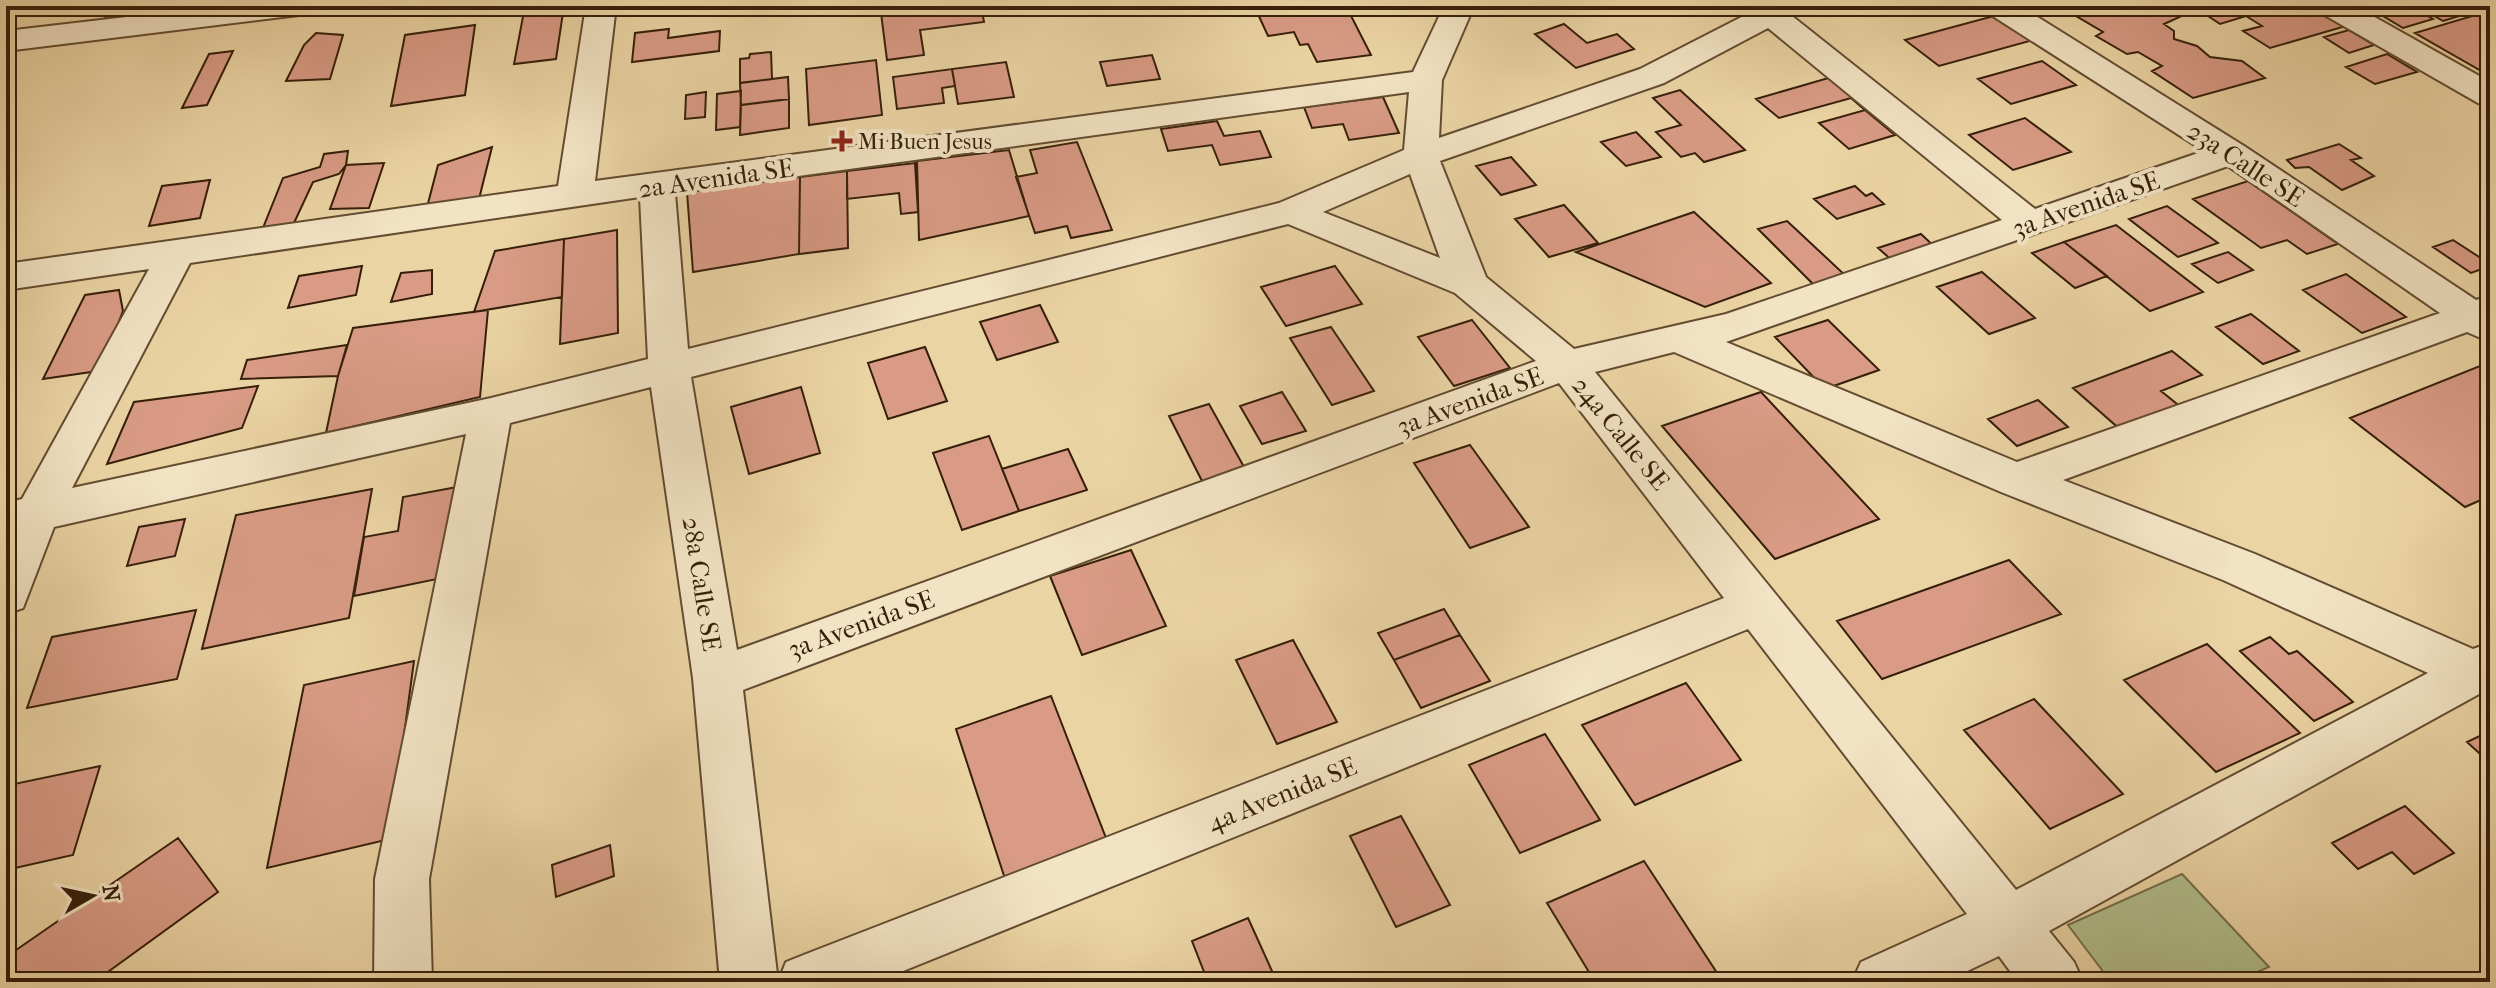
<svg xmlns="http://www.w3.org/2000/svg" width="2496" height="988" font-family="'IM FELL French Canon',serif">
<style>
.green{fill:#b1be8b;stroke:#746e4a;stroke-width:2}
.building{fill:#d99b85;stroke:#361f0a;stroke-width:2}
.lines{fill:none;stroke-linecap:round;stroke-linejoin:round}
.street-casing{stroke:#634c30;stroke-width:4}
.street{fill:#f2e3c4;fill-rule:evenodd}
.poi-dot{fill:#8f2418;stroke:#f2e3c4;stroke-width:3}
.labels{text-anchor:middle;stroke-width:8;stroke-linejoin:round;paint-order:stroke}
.far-poi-label{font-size:22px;fill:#361f0a;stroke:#f2e3c4;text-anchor:start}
.street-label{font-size:26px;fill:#361f0a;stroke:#f2e3c4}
</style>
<rect width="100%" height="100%" fill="#ebd4a4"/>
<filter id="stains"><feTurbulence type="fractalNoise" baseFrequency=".0025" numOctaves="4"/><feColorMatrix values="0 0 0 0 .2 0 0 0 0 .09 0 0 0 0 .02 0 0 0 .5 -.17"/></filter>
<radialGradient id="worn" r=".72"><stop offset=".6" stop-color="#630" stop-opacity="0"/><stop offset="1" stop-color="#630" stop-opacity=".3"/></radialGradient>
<!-- green -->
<path class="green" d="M2182,874L2269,967L2234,982H2111L2068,925Z"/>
<!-- building -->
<path class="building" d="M8,6H50L6,14Z
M111,6H142L136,20L102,24Z
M525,6H564L556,59L514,64Z
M942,6H981L984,22L920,30L924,55L887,60L881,13Z
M1303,6H1346L1371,55L1317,62L1308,44L1300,45L1294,32L1268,36L1257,12Z
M2098,6H2149L2159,12L2177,11L2184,15L2164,24L2174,31V39L2197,46L2210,57L2242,61L2265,78L2193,98L2152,71L2162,66L2138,52L2127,54L2096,36L2103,32L2071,13Z
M2211,6H2312L2346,26L2270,48L2243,31L2262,26L2246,16L2220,24L2202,12L2215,8Z
M2387,6H2410L2433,19L2403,28L2373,10Z
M2417,6H2463L2473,12L2443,21Z
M2489,11L2490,76L2415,33Z
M2001,14L2037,39L1939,66L1905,40Z
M1564,24L1587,43L1617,34L1634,49L1576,68L1535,34Z
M475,25L465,95L391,106L405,35Z
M669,29L668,38L720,31L719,51L632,62L635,33Z
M2349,30L2374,45L2349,53L2324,37Z
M316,33L343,35L330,79L286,81L304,45Z
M233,51L207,105L182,108L209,54Z
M771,52L772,79L740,83V59L749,58L750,54Z
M2387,54L2417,72L2375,84L2346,67Z
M1152,55L1160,79L1107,86L1100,62Z
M876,60L882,115L809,125L806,69Z
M2042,61L2076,85L2011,104L1978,79Z
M1006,62L1014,97L958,104L952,69Z
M952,69L955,86L942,88L944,103L897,109L893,77Z
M1842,74L1880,105L1865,110L1851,98L1779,118L1756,99Z
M788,77L789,99L741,105L740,83Z
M1680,90L1745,150L1704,162L1695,153L1681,157L1656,132L1681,125L1653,98Z
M741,91L740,127L716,130L717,94Z
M706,92L705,117L685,119L686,95Z
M1383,97L1399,133L1349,140L1343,124L1312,128L1304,107Z
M789,99V128L740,135L741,105Z
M1865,110L1895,135L1849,149L1819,123Z
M2025,118L2071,152L2013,170L1969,135Z
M1217,121L1224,136L1260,131L1271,157L1220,165L1212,145L1168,151L1161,129Z
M1636,132L1661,157L1626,166L1601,142Z
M1077,142L1112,230L1071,238L1067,226L1035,233L1016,177L1037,173L1030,150Z
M2339,144L2361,158L2351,160L2374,176L2342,190L2309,167L2295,168L2287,160Z
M492,147L477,207L425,215L438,165Z
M1009,150L1029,216L919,240L917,161Z
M348,151L346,165L339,174L313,182L294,223L263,228L283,178L320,167L324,154Z
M1511,157L1536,185L1501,195L1476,166Z
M384,163L369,208L330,209L346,165Z
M915,163L918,212L901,214L899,193L847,199V171Z
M847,171L848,248L799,254L800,177Z
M800,177L799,254L693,272L687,192Z
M210,180L200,218L149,226L162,186Z
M2248,181L2338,244L2307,254L2287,240L2261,248L2193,199Z
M1855,186L1866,196L1872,193L1884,204L1837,219L1814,199Z
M1564,205L1598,243L1549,257L1515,219Z
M2167,206L2218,243L2178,257L2129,219Z
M1694,212L1771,283L1705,307L1576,252Z
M1787,221L1847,277L1816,287L1758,229Z
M2116,225L2203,292L2150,311L2064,242Z
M617,230L618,333L560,344L564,239Z
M1921,234L1938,250L1895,263L1878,248Z
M564,239L562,297L474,312L495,251Z
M2453,240L2490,264V266L2471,273L2433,247Z
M2064,242L2107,276L2075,288L2032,253Z
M2228,252L2253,270L2218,283L2192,264Z
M362,266L356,295L288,308L299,276Z
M1335,266L1362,304L1286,326L1261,287Z
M432,270V294L391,302L401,273Z
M1982,272L2035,318L1989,334L1937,287Z
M2346,274L2406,317L2362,333L2303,290Z
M119,290L123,311L109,347L91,372L43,379L85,295Z
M1040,305L1058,342L997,360L980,322Z
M488,310L480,397L326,433L338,376L353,328Z
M2251,314L2299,351L2263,364L2216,327Z
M1472,320L1510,368L1454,386L1418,337Z
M1828,320L1879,370L1825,389L1775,337Z
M1331,327L1374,391L1332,405L1290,338Z
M347,345L338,376L241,379L247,360Z
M925,347L947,401L888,419L868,363Z
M2172,351L2202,375L2161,391L2182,408L2122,431L2073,388Z
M2490,362V496L2465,507L2350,418Z
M258,386L242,428L107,464L134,402Z
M801,387L820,453L749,474L731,407Z
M1282,392L1306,431L1262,444L1240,406Z
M1761,392L1879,519L1775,559L1662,426Z
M2038,400L2068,427L2017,446L1988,419Z
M1209,404L1244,467L1202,481L1169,416Z
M989,436L1019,511L962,530L933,453Z
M1470,445L1529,527L1470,548L1414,463Z
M1068,449L1087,490L1019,511L1002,469Z
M457,487L447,577L354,596L364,537L398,531L403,497Z
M372,489L349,618L202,649L236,515Z
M185,519L175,556L127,566L139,527Z
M1131,550L1166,626L1082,655L1050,576Z
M2009,560L2061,614L1882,679L1837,621Z
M1444,609L1460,635L1394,660L1378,633Z
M196,610L177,679L27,708L52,637Z
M1460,635L1490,681L1421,708L1394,660Z
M2270,637L2289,654L2297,651L2353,702L2314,721L2240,651Z
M1293,640L1337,722L1277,744L1236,660Z
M2207,644L2300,733L2216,772L2124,680Z
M414,661L390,839L267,868L304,685Z
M1686,683L1741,760L1635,805L1582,725Z
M1051,696L1111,851L1009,891L956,729Z
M2034,699L2123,794L2050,829L1964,730Z
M2490,731V763L2467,742Z
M1545,734L1600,820L1520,853L1469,765Z
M100,766L73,855L6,870V809L14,784Z
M2405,806L2454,853L2414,874L2392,852L2358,869L2332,843Z
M1401,816L1450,905L1396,927L1350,836Z
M178,838L218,892L94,982H6V957Z
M610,845L614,876L556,897L552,865Z
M1644,861L1721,979L1716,982H1595L1547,903Z
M1248,918L1277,982H1208L1192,941Z"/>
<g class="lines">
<!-- street casing -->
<g class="street-casing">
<path id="street" d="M221,6H314L310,13L299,15L6,51V31Z
M586,6H616L595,181L1413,72L1444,6H1474L1442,80L1439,138L1640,69L1763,6H1802L1792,16L2035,209L2204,151L1988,13L1984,6H2020L2244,146L2476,300L2490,296V342L2467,332L2063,480L2255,554L2473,649L2490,643V688L2049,931L2074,962L2083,982H2018L1999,956L1944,982H1852L1861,962L1967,914L1748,629L876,982H720L693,678L651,387L510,423L429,879L432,982H374L375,879L466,434L54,527L23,608L6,614V503L22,499L149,269L6,290V264L558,186ZM1768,28L2002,220L1726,314L1574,349L1486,277L1440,161L1664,83ZM1409,92L1404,150L1279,203L688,349L675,193ZM2228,166L2440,313L2017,462L1726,342ZM1410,174L1440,258L1323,212ZM640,197L648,359L491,398L72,488L190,263ZM1288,224L1455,293L1536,361L737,650L691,377ZM1674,352L2001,492L2223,580L2428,673L2016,890L1595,372ZM1559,383L1724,598L806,954L786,962L778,982L743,690Z
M2317,6H2355L2490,82V106L2478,103L2321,13Z"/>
</g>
<!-- street -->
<use href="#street" class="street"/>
</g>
<!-- markers -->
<path class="poi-dot" d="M838 129h8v8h8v8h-8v8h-8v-8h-8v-8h8z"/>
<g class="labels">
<!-- far-poi labels -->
<g class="far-poi-label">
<text x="858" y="149">Mi Buen Jesus</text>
</g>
<!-- street labels -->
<g class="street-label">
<text transform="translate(2246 164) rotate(33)" y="9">23a Calle SE</text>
<text transform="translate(716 178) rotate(-8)" y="9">2a Avenida SE</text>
<text transform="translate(2086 204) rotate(-19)" y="9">3a Avenida SE</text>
<text transform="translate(1470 401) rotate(-20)" y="9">3a Avenida SE</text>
<text transform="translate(1621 433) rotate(51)" y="9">24a Calle SE</text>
<text transform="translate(702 584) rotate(81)" y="9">28a Calle SE</text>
<text transform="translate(861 624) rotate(-20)" y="9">3a Avenida SE</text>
<text transform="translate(1282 794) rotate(-22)" y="9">4a Avenida SE</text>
</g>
</g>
<!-- margin -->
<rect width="2496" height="988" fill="none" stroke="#ebd4a4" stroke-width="32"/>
<rect x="8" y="8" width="2480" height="972" fill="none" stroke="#361f0a" stroke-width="4"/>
<rect x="16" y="16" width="2464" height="956" fill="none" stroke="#361f0a" stroke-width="2"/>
<!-- north arrow -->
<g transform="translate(92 896) rotate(81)" stroke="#f2e3c4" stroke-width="6" paint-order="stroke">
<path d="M0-6L14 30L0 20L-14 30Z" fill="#361f0a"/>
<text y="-12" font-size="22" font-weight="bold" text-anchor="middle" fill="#361f0a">N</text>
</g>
<rect width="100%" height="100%" filter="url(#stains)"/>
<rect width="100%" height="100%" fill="url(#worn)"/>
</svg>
